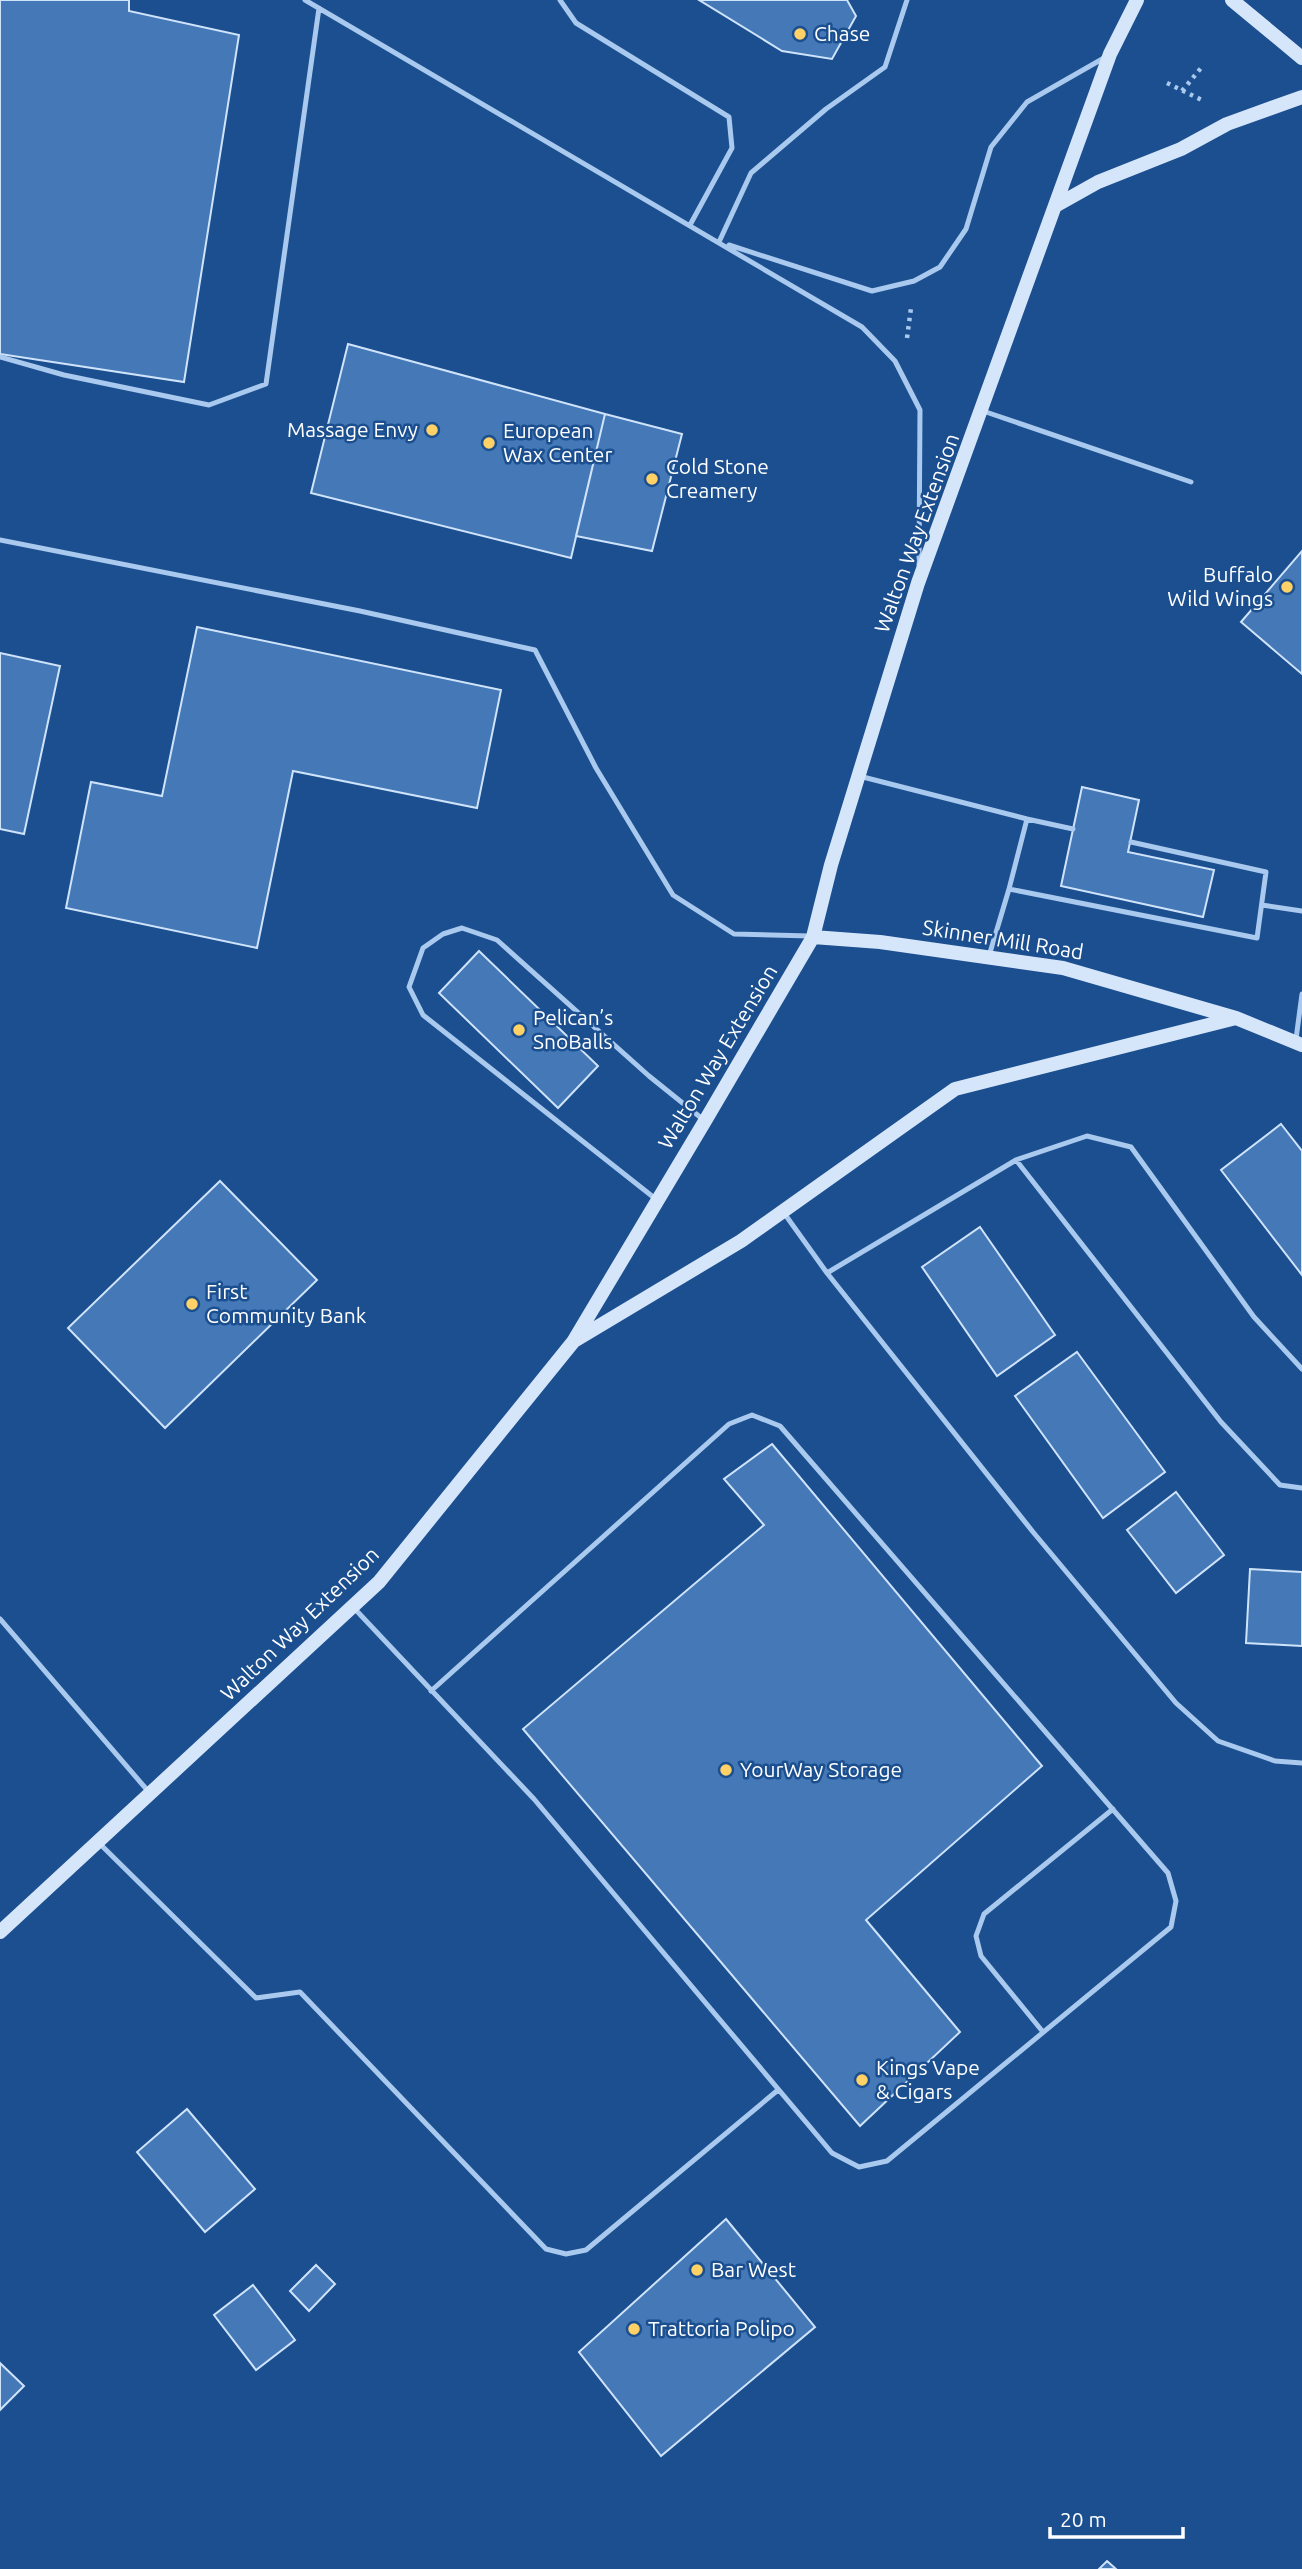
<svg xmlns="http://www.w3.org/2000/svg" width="1302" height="2569" font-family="Ubuntu,sans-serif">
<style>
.building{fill:#4478b7;stroke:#cfe3fa;stroke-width:2}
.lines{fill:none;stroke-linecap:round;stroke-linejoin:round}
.path{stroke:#a9c9ee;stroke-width:4.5;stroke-dasharray:3.5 5;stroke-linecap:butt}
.lane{stroke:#a9c9ee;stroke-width:5}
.secondary{stroke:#d6e6fa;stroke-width:14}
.poi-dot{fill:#ffd166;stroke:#1b4f8f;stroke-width:2.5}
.labels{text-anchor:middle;stroke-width:5;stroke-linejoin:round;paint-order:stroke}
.poi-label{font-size:21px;fill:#fff;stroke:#1b4f8f;text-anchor:start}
.street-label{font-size:21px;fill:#fff;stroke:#1b4f8f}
</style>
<rect width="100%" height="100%" fill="#1b4f8f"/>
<!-- building -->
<path class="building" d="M0,0H129V11L239,35L184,382L0,354Z
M699,0H847L856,16L832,59L782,51Z
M348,344L605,414L571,558L311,493Z
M605,414L682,434L652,551L576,536Z
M1302,551V674L1241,622Z
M197,627L501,690L477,808L293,771L257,948L66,908L91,782L162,796Z
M0,653L60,666L24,834L0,829Z
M1082,787L1139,800L1128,852L1214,870L1203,917L1061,886Z
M479,951L598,1066L558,1108L439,993Z
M1281,1124L1302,1151V1275L1221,1170Z
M220,1181L317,1280L165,1428L68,1328Z
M980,1227L1055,1335L997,1376L922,1267Z
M1077,1352L1165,1472L1103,1518L1015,1396Z
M772,1444L1042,1766L866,1920L960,2032L860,2126L523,1729L764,1525L724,1479Z
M1176,1492L1224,1555L1176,1593L1127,1530Z
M1250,1569L1302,1572V1646L1246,1643Z
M187,2109L255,2189L205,2232L137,2152Z
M726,2219L815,2327L661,2456L579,2352Z
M316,2265L335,2284L309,2311L290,2291Z
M253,2285L295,2340L256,2370L214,2315Z
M0,2363L24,2386L0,2410Z
M1107,2561L1116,2569H1099Z"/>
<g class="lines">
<!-- path -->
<path class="path" d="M1167,83L1204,101
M1182,91L1201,68
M907,338L911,308"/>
<!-- lane -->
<path class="lane" d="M305,0L862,327L895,361L920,410L919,565
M560,0L576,23L729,117L732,148L690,225
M719,242L751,173L826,109L885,67L907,0
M729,245L872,291L914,281L940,267L966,229L991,147L1027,102L1104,58
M0,357L64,375L209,405L266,384L319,8
M983,411L1191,482
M0,540L360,611L535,650L596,768L673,895L734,934L810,936
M859,776L1027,819L1009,889L1257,938L1266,872L1131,842
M1027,819L1073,829
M1262,905L1302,911
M989,956L1009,889
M1296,1039L1302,994
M1016,1160L1221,1422L1280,1485L1302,1488
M657,1200L423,1015L409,987L423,948L443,934L462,928L497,940L649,1076L705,1121
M784,1213L827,1273L1016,1160L1087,1136L1131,1147L1254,1317L1302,1369
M827,1273L1033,1532L1176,1703L1218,1741L1275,1761L1302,1763
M353,1607L534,1799L832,2153L859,2167L887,2161L1171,1927L1176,1901L1168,1873L780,1426L752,1415L729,1424L431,1691
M0,1619L148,1791
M100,1844L256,1998L300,1992L546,2249L566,2254L586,2250L778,2090
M1043,2032L981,1956L976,1936L984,1914L1113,1809"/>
<!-- secondary -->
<path class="secondary" d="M1232,0L1302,58
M1057,205L1098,182L1181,149L1227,124L1302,97
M813,937L880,942L1063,968L1236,1018L1302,1045
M574,1341L741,1241L955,1089L1236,1018
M0,1932L379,1582L573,1342L705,1121L813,937L831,865L918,583L1110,54L1137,0"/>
</g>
<!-- markers -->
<g class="poi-dot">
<circle cx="800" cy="34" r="7"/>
<circle cx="432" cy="430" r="7"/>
<circle cx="489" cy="443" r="7"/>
<circle cx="652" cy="479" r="7"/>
<circle cx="1287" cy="587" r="7"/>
<circle cx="519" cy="1030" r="7"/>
<circle cx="192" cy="1304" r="7"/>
<circle cx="726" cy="1770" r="7"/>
<circle cx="862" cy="2080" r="7"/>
<circle cx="697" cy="2270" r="7"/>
<circle cx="634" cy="2329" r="7"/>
</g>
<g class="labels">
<!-- poi labels -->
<g class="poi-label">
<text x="814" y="41">Chase</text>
<text x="418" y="437" text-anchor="end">Massage Envy</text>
<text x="503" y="438">European<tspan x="503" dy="24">Wax Center</tspan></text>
<text x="666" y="474">Cold Stone<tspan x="666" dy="24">Creamery</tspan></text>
<text x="1273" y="582" text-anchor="end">Buffalo<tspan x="1273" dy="24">Wild Wings</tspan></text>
<text x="533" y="1025">Pelican’s<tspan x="533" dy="24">SnoBalls</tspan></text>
<text x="206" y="1299">First<tspan x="206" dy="24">Community Bank</tspan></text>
<text x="740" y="1777">YourWay Storage</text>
<text x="876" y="2075">Kings Vape<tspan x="876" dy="24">&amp; Cigars</tspan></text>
<text x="711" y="2277">Bar West</text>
<text x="648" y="2336">Trattoria Polipo</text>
</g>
<!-- street labels -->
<g class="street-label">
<text transform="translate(917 533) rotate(-70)" y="7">Walton Way Extension</text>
<text transform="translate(1003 940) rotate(9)" y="7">Skinner Mill Road</text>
<text transform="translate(718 1057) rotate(-59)" y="7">Walton Way Extension</text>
<text transform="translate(300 1624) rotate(-44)" y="7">Walton Way Extension</text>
</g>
</g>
<!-- scale -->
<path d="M1050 2527v10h133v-10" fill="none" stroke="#ffffff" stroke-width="3.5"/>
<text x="1060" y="2527" font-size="21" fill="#ffffff" stroke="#1b4f8f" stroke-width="5" paint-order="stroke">20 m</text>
</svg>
